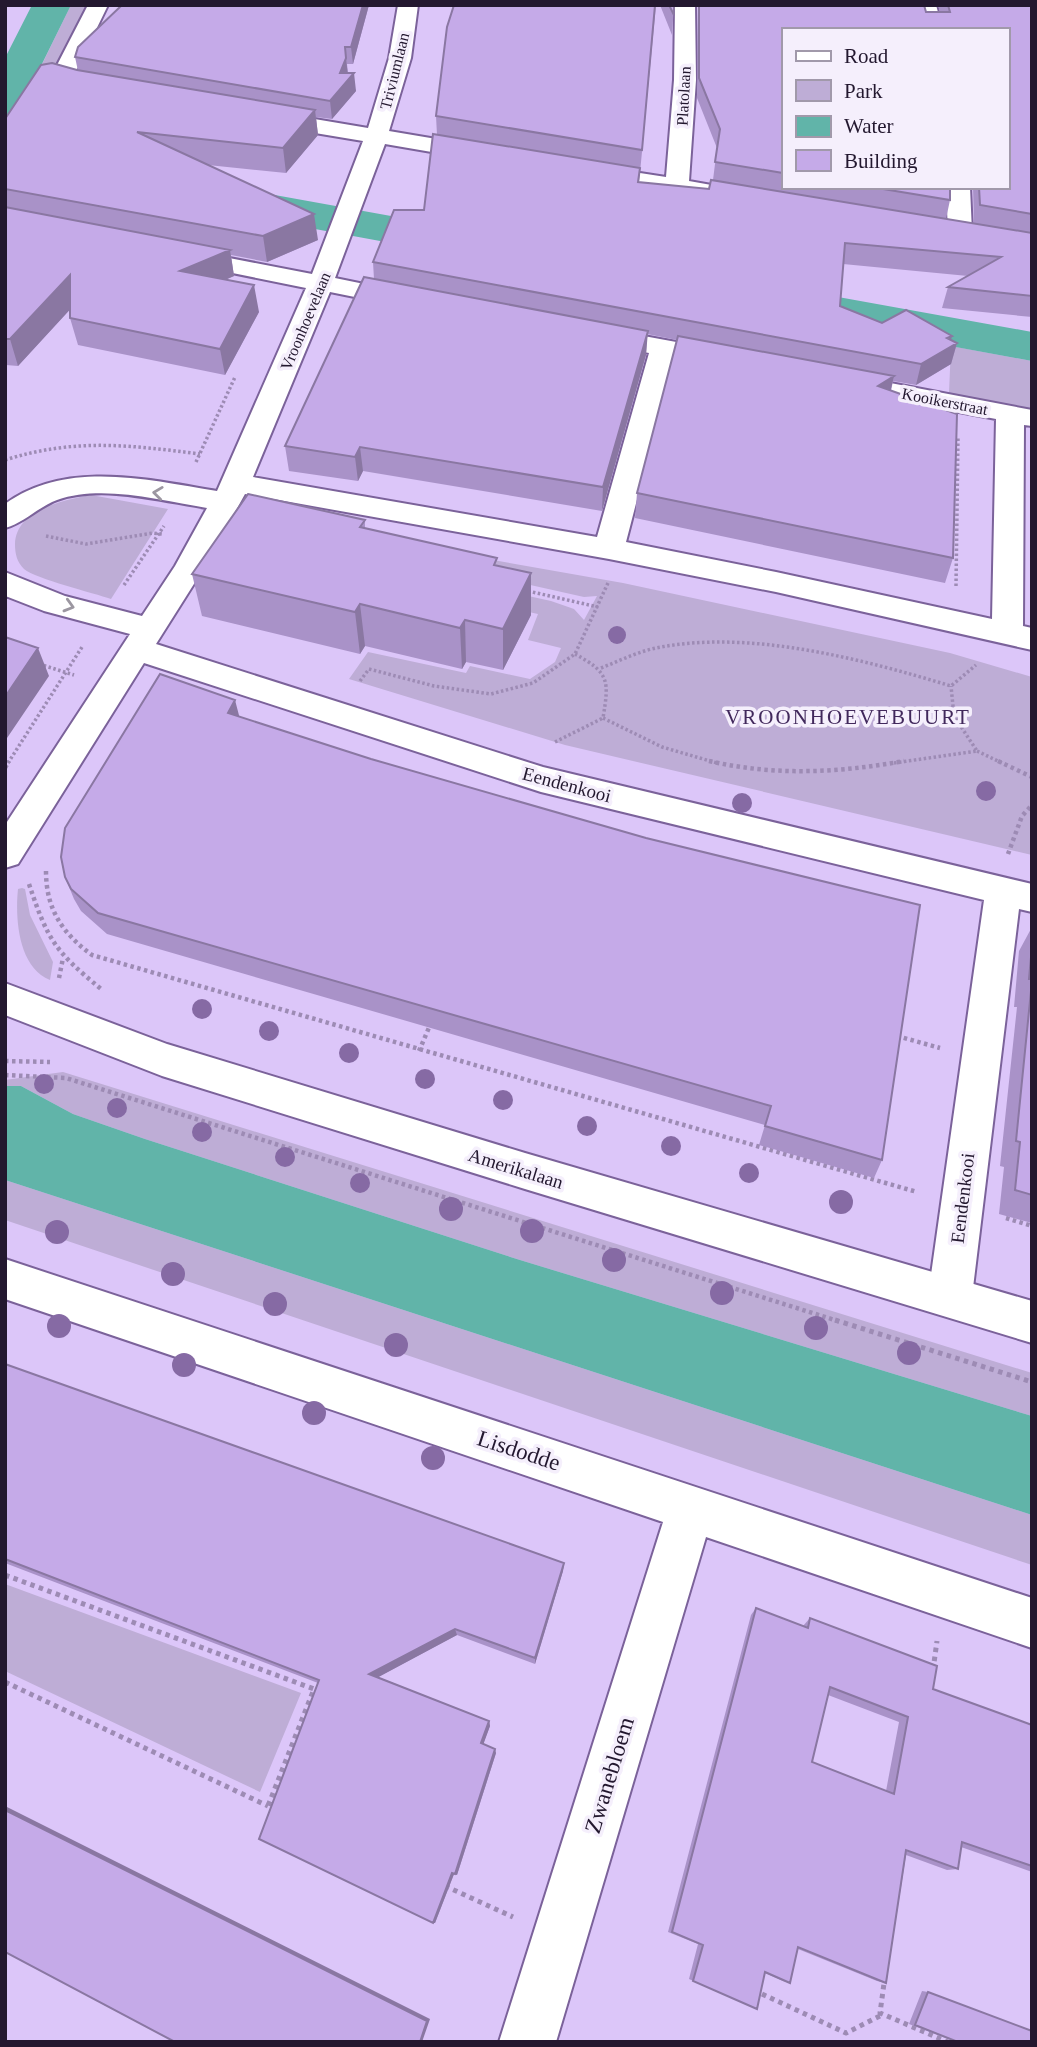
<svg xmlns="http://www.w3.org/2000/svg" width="1037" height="2047" font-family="Georgia,serif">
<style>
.green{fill:#beadd6}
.water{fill:#61b4a9}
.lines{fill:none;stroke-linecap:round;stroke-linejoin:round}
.street-casing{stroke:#7b629a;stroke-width:4}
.secondary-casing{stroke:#7b629a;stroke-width:4}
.path-far2{stroke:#9d8bb4;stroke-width:3.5;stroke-dasharray:2.5 2.5;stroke-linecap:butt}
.path-far1{stroke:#9d8bb4;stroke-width:4.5;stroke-dasharray:3.5 3.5;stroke-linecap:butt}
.path{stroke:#9d8bb4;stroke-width:5;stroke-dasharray:4.5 4.5;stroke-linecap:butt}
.street{fill:#fff;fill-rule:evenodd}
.secondary{fill:#fff;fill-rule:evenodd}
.tree{fill:#866aa4}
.wall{fill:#a992c8;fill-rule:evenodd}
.shaded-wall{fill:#8a77a2}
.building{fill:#c5aae8;stroke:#8a77a2;stroke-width:2;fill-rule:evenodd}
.oneway{stroke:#9c97a1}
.labels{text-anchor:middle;stroke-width:7;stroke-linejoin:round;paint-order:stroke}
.far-street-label{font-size:16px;fill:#23182f;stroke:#f5effc}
.street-label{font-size:19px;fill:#23182f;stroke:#f5effc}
.neighbourhood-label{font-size:21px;letter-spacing:2px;fill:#41285c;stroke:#f5effc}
.near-street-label{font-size:23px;fill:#23182f;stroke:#f5effc}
</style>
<rect width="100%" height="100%" fill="#dcc6f9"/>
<!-- green -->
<path class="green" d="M71,5H91L54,76L5,140Z
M951,346L1032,361V409L949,393Z
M91,495L168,509L111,599C94,593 36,579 24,569C17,562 15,554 15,544C16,509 65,500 91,495Z
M379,540L623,583L950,653L1032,677V855L565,745L349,679L368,652L466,673L470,666L530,679L555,662L561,648L528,640L538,614L501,606L376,562L551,601L574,609L584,620L597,596L584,597L374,550Z
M22,888L25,889L30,915L53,962L50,980C18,967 15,918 18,889Z
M63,1072L1032,1373V1416L520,1260L145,1139L73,1114L21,1086H5V1080Z
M5,1180L1032,1515V1565L5,1220Z
M5,1584L301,1693L260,1792L5,1671Z"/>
<!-- water -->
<path class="water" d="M32,5H71L5,139L65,157L1032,332V361L5,172V58Z
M5,1086H21L73,1114L145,1139L520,1260L1032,1416V1515L5,1180Z"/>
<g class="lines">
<!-- street casing -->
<g class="street-casing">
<path id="street" d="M88,5H108L77,69L76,76L109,85L112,90L109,95L101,96L57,85L54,80L55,69Z
M398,5H418L411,58L389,131L484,147L492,149L495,154L492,159L484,161L385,144L335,278L418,295L422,300L418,305L409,308L330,292L253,477L597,537L649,353L586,341L582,335L586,329L595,327L725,351L734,353L738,359L734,365L725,367L674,357L626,542L776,572L992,619L996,419L843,390L833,388L830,382L833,376L843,374L1032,410V426L1024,425L1023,626L1032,628V650L776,592L609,559L245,494L204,568L156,644L543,767L1032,884V912L1019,909L972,1296L965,1311L950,1317L935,1311L928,1296L984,900L541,792L144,663L18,864L5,868V825L130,634L44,611L8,597L5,596V572L65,596L142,616L175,566L207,508C161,501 103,484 57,500C38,507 24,523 5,528V504C66,459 149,480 217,491L306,288L183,263L174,261L171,256L174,251L183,249L312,274L363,141L267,125L259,123L256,118L259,113L267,111L368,128L389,58Z
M675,5H695L696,80L689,181L734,189L738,194L734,199L726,201L588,179L580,177L576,172L580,167L588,165L666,177L674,80Z
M916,5H936L943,30H923Z
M946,187H970L972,232L969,237L960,239L951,237L948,232Z
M5,1259L1032,1598V1648L706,1537L556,2042H499L663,1522L5,1299Z"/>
</g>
<!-- secondary casing -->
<g class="secondary-casing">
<path id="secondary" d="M5,983L167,1044L525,1153L1032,1301V1343L525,1189L162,1076L5,1015Z"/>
</g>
<!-- path-far2 -->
<path class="path-far2" d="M5,460C74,438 130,445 200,454
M196,462L235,377
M46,536L86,544L153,533L162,534
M124,585L164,526
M956,586L958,437
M528,591L598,607
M39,664L74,675
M601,668C619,661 637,652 656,648C749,629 862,659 951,686L976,665
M360,681L369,669L434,686L491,694L533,683L575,654L608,583
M603,718L662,747L717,763
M555,742L603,718C609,681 610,673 575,654
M977,751L1002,763
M8,763L82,647
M894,763L977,751L954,716L951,686"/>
<!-- path-far1 -->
<path class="path-far1" d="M709,761C774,776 838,773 904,761
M998,761L1032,777
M5,768L9,761
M1008,854L1022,816L1032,805
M46,871C46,909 62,933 92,955L917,1192
M29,884C48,941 55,951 101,989
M59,978L63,958
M897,1036L940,1048
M419,1051L431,1023
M5,1061L50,1062
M5,1075L66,1078L841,1322
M1006,1218L1032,1226"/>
<!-- path -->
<path class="path" d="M835,1320L1032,1382
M5,1575L314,1689L268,1806L274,1808
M933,1670L937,1641
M5,1682L268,1806
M445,1886L513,1917
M885,1976L880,2013L948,2042
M762,1994L846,2033L882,2015"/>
<!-- street -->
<use href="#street" class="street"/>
<!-- secondary -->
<use href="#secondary" class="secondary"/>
</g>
<!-- trees -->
<g class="tree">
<circle cx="617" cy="635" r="9"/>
<circle cx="986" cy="791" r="10"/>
<circle cx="742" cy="803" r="10"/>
<circle cx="202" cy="1009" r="10"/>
<circle cx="269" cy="1031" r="10"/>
<circle cx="349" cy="1053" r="10"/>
<circle cx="425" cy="1079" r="10"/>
<circle cx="44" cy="1084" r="10"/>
<circle cx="503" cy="1100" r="10"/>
<circle cx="117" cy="1108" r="10"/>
<circle cx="587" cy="1126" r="10"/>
<circle cx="202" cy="1132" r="10"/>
<circle cx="671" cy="1146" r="10"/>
<circle cx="285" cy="1157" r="10"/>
<circle cx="749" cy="1173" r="10"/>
<circle cx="360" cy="1183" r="10"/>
<circle cx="841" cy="1202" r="12"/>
<circle cx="451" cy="1209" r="12"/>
<circle cx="532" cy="1231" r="12"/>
<circle cx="57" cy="1232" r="12"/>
<circle cx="614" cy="1260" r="12"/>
<circle cx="173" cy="1274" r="12"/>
<circle cx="722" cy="1293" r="12"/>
<circle cx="275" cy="1304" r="12"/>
<circle cx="59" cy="1326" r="12"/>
<circle cx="816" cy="1328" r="12"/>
<circle cx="396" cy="1345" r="12"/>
<circle cx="909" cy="1353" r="12"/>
<circle cx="184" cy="1365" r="12"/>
<circle cx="314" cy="1413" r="12"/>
<circle cx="433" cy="1458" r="12"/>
</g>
<!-- wall -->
<path class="wall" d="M120,5H369L353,64H347L348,73L356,91L332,119L316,117L318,135L286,173L208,165L318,240L267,262L231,255L234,276L225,280L259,312L225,375L78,345L70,318V309L18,366L6,365L5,366V119L78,71L75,57L120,7Z
M656,5L639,183L709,189L713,180L717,148L697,98L698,5H924L926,12H940L938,5H1032V317L942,308L948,287L968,276L843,264L840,306L882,323L951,340L957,343L951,364L916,385L893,381L891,391L953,558L945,583L635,518L637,493L677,340L647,334L646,355L602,511L363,471L358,481L289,471L285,446L374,279L373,262L424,210L437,135L436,116ZM783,30H1007V187H973L974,223L946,219L950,200V187H783Z
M660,5H674L672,35Z
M365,520V528L498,566L531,615L503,670L466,662L462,669L365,646L360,654L202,616L192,574Z
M239,716L882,1160L874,1178L759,1145L765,1125L107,934L81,911L74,899L65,877Z
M1032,927V1223L999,1214L1004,1167L1000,1166L1017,1007H1014L1019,951Z
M5,1364L564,1563L563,1571L535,1664L457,1635L378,1677L489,1721L490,1726L483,1744L496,1753L457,1875L454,1874L435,1923L318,1683L5,1563Z
M756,1608L803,1626L810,1618L933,1689L1032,1725V1872L961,1847L958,1869L947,1870L906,1855L886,1983L877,1981L798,1949L790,1983L783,1981L765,1973L750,2006L689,1979L698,1944L668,1932L751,1615ZM828,1695L899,1722L886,1791L812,1762Z
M922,1991L928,1992L1032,2042H956L909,2024Z"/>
<!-- shaded-wall -->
<path class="shaded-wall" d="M363,5H369L353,64L351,47Z
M346,58L348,76L354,73L356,91L332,119L330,101Z
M315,110L318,135L286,173L283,148Z
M314,214L318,240L267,262L263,236Z
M230,250L234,276L185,297L180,271Z
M70,275L77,302L18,366L10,339Z
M254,285L259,312L225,375L220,349Z
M648,331L646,355L602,511L603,487Z
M952,336L949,348L957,343L951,364L916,385L921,364L947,338Z
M894,376L888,401L878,386Z
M360,447L363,471L358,481L355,457Z
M531,573V615L503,670V629Z
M360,604L365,646L360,654L355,612Z
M465,620L466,662L462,669L460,628Z
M38,648L49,676L5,741V697Z
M235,700L241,723L228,713Z
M564,1563L563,1571L535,1664V1658Z
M455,1629L457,1635L373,1680L369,1674Z
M489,1721L490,1726L482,1748L481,1743Z
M495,1749L496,1753L457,1875L455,1874Z
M5,1806L430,2019L422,2042L5,1810Z
M452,1873L454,1874L435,1923H433Z"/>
<!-- building -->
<path class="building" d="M122,5H363L351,47H345L346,58L340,73H354L330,101L75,57L78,47Z
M454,5H655L642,150L436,116L447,27Z
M669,5H674V15Z
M699,5H924L926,12H950L948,5H1032V214L980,205L979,187H1007V30H783V173L715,162L720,129L699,78Z
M52,63L77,70L315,110L283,148L137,132L314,214L263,236L5,189V119L41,65Z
M433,134L640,168L638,182L709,189L711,180L1032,233V296L948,287L1001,257L845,243L840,306L882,323L906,310L952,336L947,338L957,343L921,364L373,262L394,210H424Z
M871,187H950V200Z
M5,207L230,250L180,271L254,285L220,349L70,318V275L10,339H5Z
M364,277L648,331L603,487L360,447L355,457L285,446Z
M678,336L894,376L878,386L957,414L953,558L637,493Z
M248,494L365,520L360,527L497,558L494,565L531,573L503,629L465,620L460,628L360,604L355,612L192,574Z
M5,637L38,648L5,697Z
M160,674L235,700L228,713L371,759L646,838L920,905L882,1160L765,1126L771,1106L98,913L71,889L65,877L61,857L65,828Z
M1032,946V979H1029Z
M1032,981V1195L1015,1190L1020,1142L1016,1141Z
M5,1364L564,1563L535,1658L455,1629L369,1674L489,1721L481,1743L495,1749L455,1874L452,1873L433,1923L259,1839L319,1680L5,1559Z
M756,1608L808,1628L810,1618L937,1666L933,1689L1032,1725V1866L962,1842L958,1869L906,1850L886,1983L798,1947L790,1983L765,1972L757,2009L693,1981L703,1945L672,1932ZM830,1687L908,1717L894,1794L812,1762Z
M5,1810L427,2021L420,2042H175L5,1952Z
M928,1992L1032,2031V2042H958L915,2025Z"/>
<!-- one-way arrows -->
<defs><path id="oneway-chevron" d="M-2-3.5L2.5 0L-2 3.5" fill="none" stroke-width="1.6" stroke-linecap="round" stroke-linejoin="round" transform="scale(1.75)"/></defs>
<g class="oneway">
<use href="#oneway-chevron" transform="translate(158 493) rotate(-173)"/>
<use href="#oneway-chevron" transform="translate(69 606) rotate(16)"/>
</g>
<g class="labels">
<!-- far-street labels -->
<g class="far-street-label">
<text transform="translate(394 71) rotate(-76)" y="6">Triviumlaan</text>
<text transform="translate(683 96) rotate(-87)" y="6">Platolaan</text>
<text transform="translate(305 321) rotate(-67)" y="6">Vroonhoevelaan</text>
<text transform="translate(945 401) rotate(11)" y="6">Kooikerstraat</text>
</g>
<!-- street labels -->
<g class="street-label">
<text transform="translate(567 784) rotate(15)" y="7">Eendenkooi</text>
<text transform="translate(516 1168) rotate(17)" y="7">Amerikalaan</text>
<text transform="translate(962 1198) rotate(-83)" y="7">Eendenkooi</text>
</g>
<!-- neighbourhood labels -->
<g class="neighbourhood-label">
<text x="848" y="724">VROONHOEVEBUURT</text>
</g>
<!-- near-street labels -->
<g class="near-street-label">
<text transform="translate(519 1450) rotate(18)" y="8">Lisdodde</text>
<text transform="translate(609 1775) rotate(-73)" y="8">Zwanebloem</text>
</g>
</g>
<!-- border -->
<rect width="1037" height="2047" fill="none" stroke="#23182f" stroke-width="14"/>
<!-- legend -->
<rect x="782" y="28" width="228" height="161" fill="#f5effc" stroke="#a199aa" stroke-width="2"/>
<rect x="796" y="51" width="35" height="10" fill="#ffffff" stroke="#a199aa" stroke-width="2"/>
<text x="844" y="63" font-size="21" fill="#23182f">Road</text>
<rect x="796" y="80" width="35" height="21" fill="#beadd6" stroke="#a199aa" stroke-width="2"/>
<text x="844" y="98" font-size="21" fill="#23182f">Park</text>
<rect x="796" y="116" width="35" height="21" fill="#61b4a9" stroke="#a199aa" stroke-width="2"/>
<text x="844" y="133" font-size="21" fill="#23182f">Water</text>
<rect x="796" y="150" width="35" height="21" fill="#c5aae8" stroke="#a199aa" stroke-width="2"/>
<text x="844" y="168" font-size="21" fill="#23182f">Building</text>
</svg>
